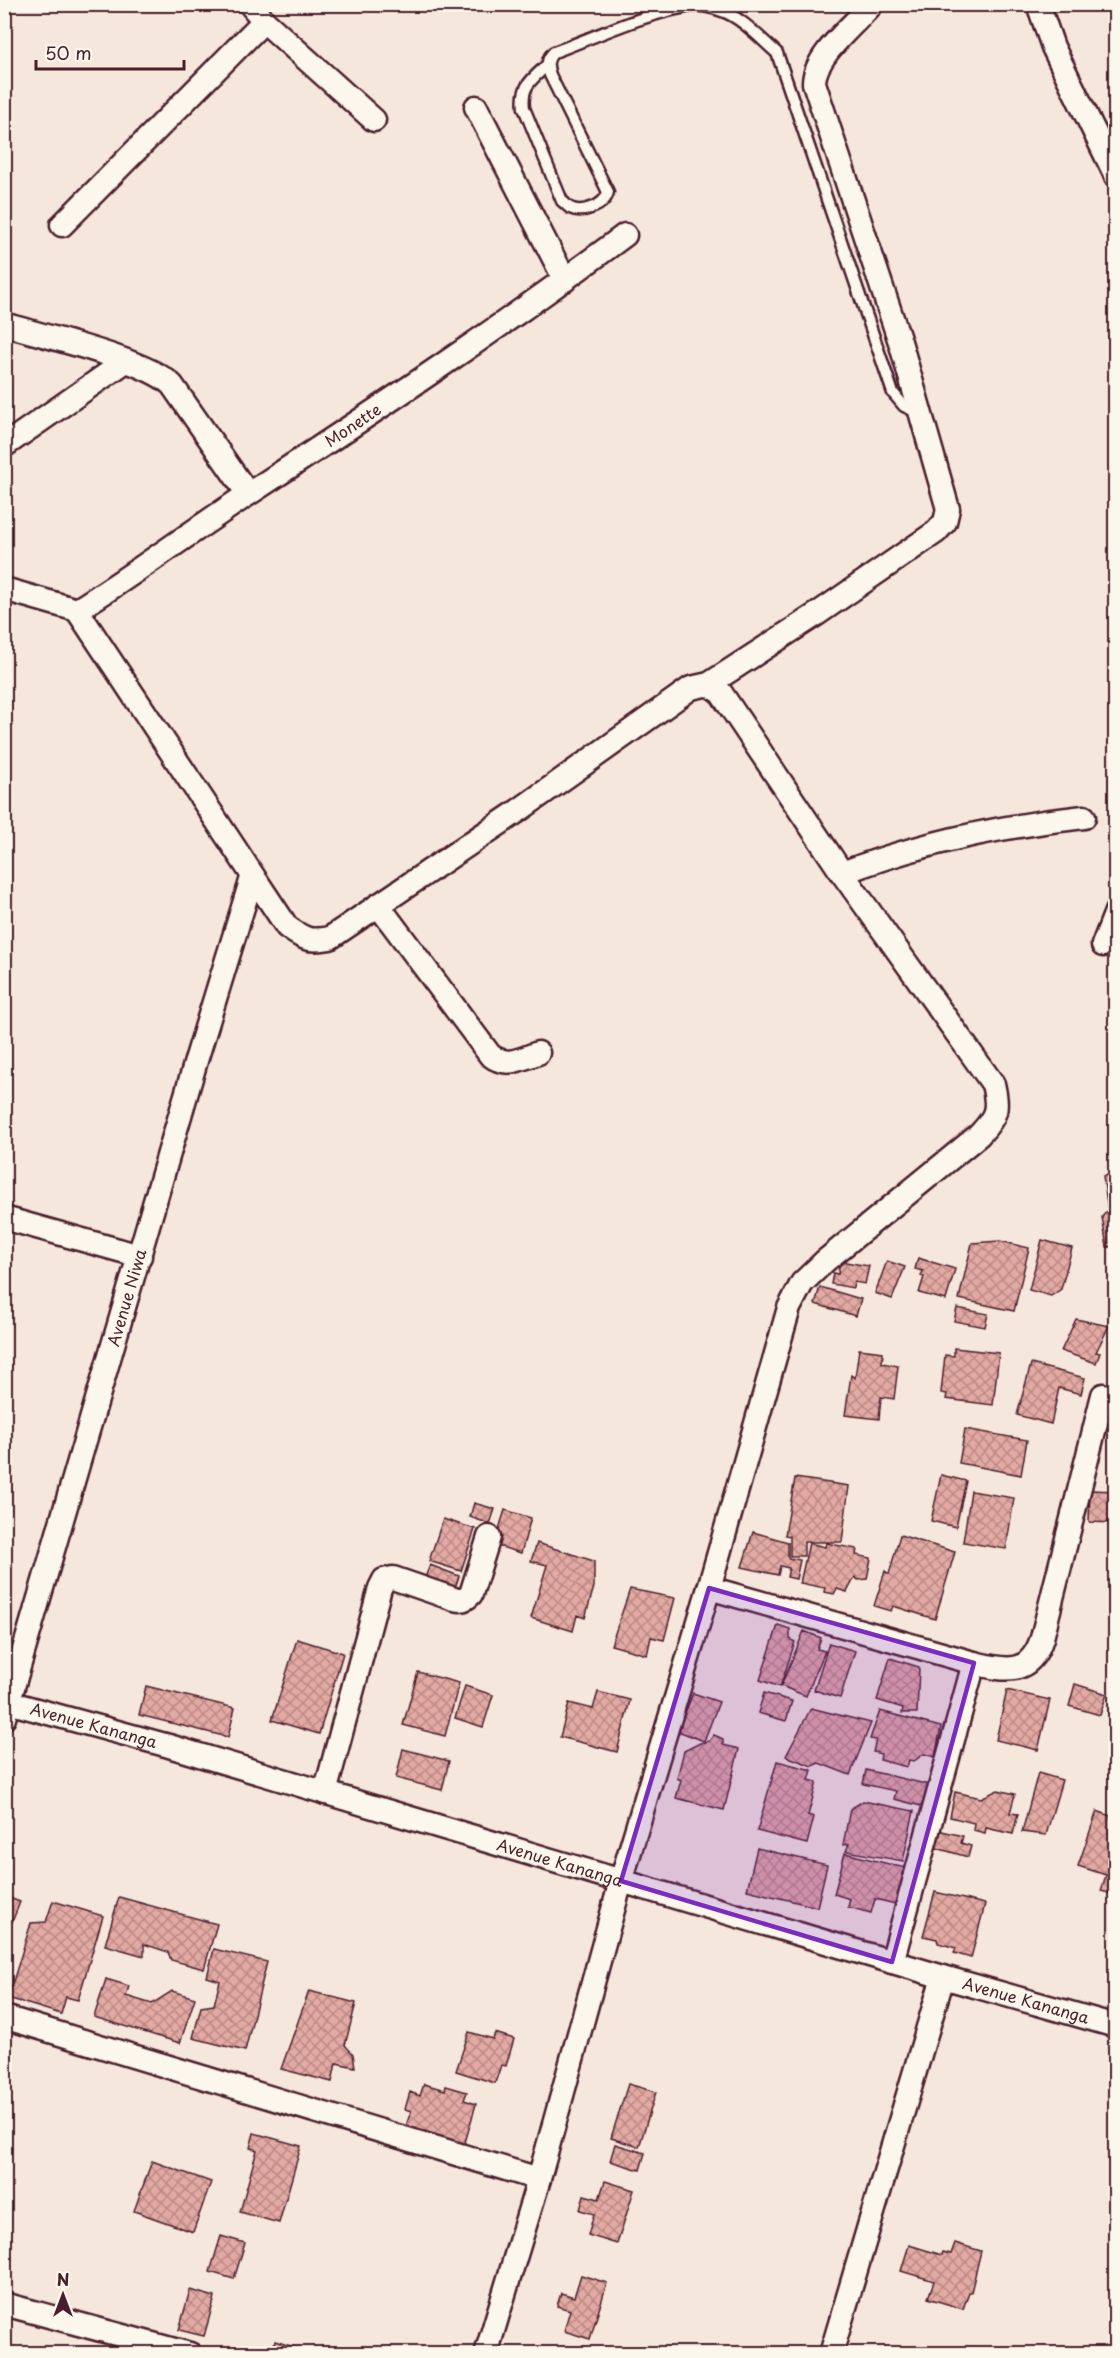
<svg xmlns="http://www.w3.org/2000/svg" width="1120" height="2358" font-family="'Playpen Sans',sans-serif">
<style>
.building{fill:url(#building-cross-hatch);stroke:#4a1f2b;stroke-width:1.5}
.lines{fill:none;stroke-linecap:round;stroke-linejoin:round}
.lane-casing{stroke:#4a1f2b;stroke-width:15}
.street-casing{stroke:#4a1f2b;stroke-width:27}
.lane{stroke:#fbf7ec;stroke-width:10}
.street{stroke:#fbf7ec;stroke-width:22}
.marked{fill:#7b2cbf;fill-opacity:0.2;stroke:#7b2cbf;stroke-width:4.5;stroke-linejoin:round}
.labels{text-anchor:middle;stroke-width:4.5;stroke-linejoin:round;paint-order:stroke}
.street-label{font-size:16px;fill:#4a1f2b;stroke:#fbf7ec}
</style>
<defs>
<pattern id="building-cross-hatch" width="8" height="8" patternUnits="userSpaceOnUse" patternTransform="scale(1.5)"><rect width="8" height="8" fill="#e3a9a3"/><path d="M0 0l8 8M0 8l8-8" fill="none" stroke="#ba8985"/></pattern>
</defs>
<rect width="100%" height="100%" fill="#f6e7dd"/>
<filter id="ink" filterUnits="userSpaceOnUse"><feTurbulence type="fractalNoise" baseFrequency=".0167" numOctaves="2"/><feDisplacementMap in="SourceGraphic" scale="12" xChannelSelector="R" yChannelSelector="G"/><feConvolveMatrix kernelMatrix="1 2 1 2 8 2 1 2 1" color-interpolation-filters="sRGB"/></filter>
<g filter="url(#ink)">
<!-- building -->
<path class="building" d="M1116,1174V1246L1107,1247L1102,1217L1108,1210L1103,1176Z
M1042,1240L1072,1248L1061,1289L1051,1296L1029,1290Z
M1000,1241L1029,1248L1014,1311L959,1299L972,1243Z
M918,1258L955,1269L946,1300L919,1293L924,1277L921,1276L923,1271L915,1269Z
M840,1261L869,1266L865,1284L854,1282L853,1288L831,1284L833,1273L838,1274Z
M887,1261L905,1267L892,1299L875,1293Z
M820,1287L861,1299L856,1316L815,1304Z
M957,1308L988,1314L985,1327L954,1321Z
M1076,1319L1109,1326L1096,1352L1100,1353L1096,1363L1061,1351Z
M954,1348L999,1353L993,1405L946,1399L947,1394L941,1393L945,1355L954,1356Z
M859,1349L883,1352L882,1363L898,1366L894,1399L881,1397L879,1419L845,1415L851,1375L855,1378Z
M1031,1364L1085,1378L1081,1394L1059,1388L1051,1424L1017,1415Z
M965,1429L1027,1440L1021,1475L959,1463Z
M941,1475L966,1481L956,1527L931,1521Z
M795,1478L849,1486L842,1542H804V1556H790V1536L785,1535Z
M1090,1490L1116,1491V1523L1089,1522Z
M971,1491L1014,1498L1006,1549L963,1542Z
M474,1503L495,1509L490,1524L470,1517Z
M505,1510L531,1518L521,1553L494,1545Z
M443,1519L475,1529L461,1571L429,1561Z
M753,1532L788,1542V1558L800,1560L796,1579L787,1577L789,1568L780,1566L778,1575L742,1567Z
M900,1535L955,1552L935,1619L893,1606L891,1611L874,1606L885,1571L889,1574Z
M537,1543L594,1561V1587L585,1618L577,1615L573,1631L531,1618L547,1565L531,1561Z
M809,1543L825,1547L826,1543L857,1549L856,1555L871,1558L867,1579L858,1580L855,1577L847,1592L837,1589L834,1594L824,1592L825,1588L800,1583Z
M430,1565L459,1576L454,1591L424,1580Z
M630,1589L675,1598L664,1640L651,1637L647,1655L611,1645Z
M778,1625L790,1629V1639L795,1642L780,1687L760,1680Z
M804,1631L821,1638L817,1649L825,1651L806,1696L781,1686Z
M297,1639L343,1653L319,1734L272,1720Z
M829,1643L855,1651L840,1698L814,1690Z
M890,1658L919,1667L917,1713H902L903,1708L877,1700Z
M418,1672L459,1683L445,1736L403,1725Z
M1075,1684L1107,1694L1100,1715L1069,1706Z
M146,1686L235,1708L228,1737L139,1715Z
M465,1686L493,1695L483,1727L455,1718Z
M1007,1690L1050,1700L1038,1750L996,1740Z
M598,1692L630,1700L617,1752L560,1737L569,1703L593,1709Z
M693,1693L719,1702L704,1741L678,1731Z
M764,1693L792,1701L786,1721L758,1713Z
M811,1708L871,1723L850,1775L819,1763L812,1766L786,1756Z
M880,1711L941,1727L935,1757L924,1754L914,1761L909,1760L907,1767L880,1760L881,1754L873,1752L876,1740L870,1739Z
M714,1735L723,1739V1745L739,1749L724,1810L676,1798L681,1780L677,1778L684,1751L700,1743L709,1741Z
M403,1749L449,1761L442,1790L396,1778Z
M777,1761L812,1770L809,1780L817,1782L808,1815L814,1817L807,1844L757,1831Z
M866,1770L930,1785L925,1807L894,1799L896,1791L863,1784Z
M1038,1773L1062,1780L1046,1835L1022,1832Z
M998,1790L1015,1794L1010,1813L1018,1814L1013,1834L986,1828L985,1833L973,1830L974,1823L950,1817L955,1792L981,1798Z
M863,1801L914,1811L903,1861L846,1851L849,1844L843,1845L850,1809Z
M1097,1811L1116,1818V1895L1101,1891L1106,1875L1078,1866Z
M938,1830L963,1836L961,1843L971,1846L968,1857L933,1847Z
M757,1848L827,1865L817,1907L747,1890Z
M845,1853L913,1870L904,1906L875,1899L871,1913L848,1907L850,1899L834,1894Z
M935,1892L985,1904L971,1958L954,1953L956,1948L938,1943L937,1939L923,1936Z
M4,1896L20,1902L12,1922L4,1924Z
M119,1897L217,1924L204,1969L171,1960L168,1952L144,1944V1956L105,1945Z
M53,1901L103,1916L78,2000L66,1997L61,2014L8,1998L31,1923L46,1922Z
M214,1949L267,1962L245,2051L193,2038L201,2007L214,2005L220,1981L207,1977Z
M106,1979L129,1986L126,1996L152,2004L172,1991L195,1998L180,2043L94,2017Z
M309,1991L356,2003L345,2045L353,2054L355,2067L336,2063L332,2082L281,2069Z
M469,2032L493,2039L495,2033L514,2039L506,2066L501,2065L495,2083L456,2071Z
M424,2084L445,2090L446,2086L467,2092L464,2100L476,2104L464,2146L405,2129L411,2111L405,2109L410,2092L420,2096Z
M628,2084L656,2092L639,2147L611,2138Z
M254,2133L301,2146L279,2223L240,2212L257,2150L250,2148Z
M615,2144L645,2153L640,2170L610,2161Z
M152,2161L211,2182L193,2232L134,2211Z
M605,2181L634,2190L617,2244L588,2235L594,2214L580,2210L584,2195L599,2199Z
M221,2236L245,2243L234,2279L210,2272Z
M955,2243L981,2251L971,2292H969L963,2309L928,2298L934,2281L901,2271L909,2245L942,2255L943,2252L951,2254Z
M581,2275L607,2283L590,2339L564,2331L570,2310L557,2306L561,2293L574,2297Z
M190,2290L215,2297L204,2336L179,2330Z
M275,2341L306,2351L305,2354H271Z"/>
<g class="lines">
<!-- lane casing -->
<g class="lane-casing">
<path id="lane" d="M547,65C532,80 521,85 524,108L562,201C565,203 567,206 570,208C582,214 605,206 608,192L550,75C547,65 546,59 554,52C597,36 641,15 686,7C698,4 711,7 722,11C741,17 762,40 777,53L893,393L904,406L919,413"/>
</g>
<!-- street casing -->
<g class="street-casing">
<g id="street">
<path d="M250,4L264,21L374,120"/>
<path d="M1038,4L1053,47L1116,176"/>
<path d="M476,107L565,280"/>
<path d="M62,225L264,21"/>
<path d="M4,324C43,336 147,360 172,385L248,494"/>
<path d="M4,446L126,361"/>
<path d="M4,589L77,610L287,927C304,939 309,942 330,938L518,811L691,688L709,684L817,614L936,532L945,522L948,509L901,345L814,83C814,56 854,25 872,4"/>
<path id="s1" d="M77,610C136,573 192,531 250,493C377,410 503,326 625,235"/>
<path d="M842,873C921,843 1000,826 1084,817"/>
<path d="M378,905L490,1055C507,1068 520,1059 538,1053"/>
<path d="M1103,945L1116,912"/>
<path d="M4,1218L140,1256"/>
<path d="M709,1588L974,1663C1006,1671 1030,1676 1042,1638L1103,1395"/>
<path id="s2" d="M4,1701L169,1746L943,1977L1116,2026"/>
<path id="s3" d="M4,1718L198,1054L252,878"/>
<path d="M325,1793L380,1588L384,1580L393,1578L454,1599C461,1601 466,1600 471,1594L489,1537"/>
<path d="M892,1962L974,1663"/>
<path d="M4,2017L539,2179"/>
<path d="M4,2304L190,2354"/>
<path d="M486,2354L539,2179L621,1881L709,1588L789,1308L802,1283L825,1261L979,1135C997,1116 999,1109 993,1084L842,873L721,693L709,684"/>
<path d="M831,2354L943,1977"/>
</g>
</g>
<!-- lane -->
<use href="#lane" class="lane"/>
<!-- street -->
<use href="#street" class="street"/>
</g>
</g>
<!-- marked area -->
<path class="marked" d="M709,1588L974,1663L892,1962L621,1881Z"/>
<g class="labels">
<!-- street labels -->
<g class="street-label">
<text dy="6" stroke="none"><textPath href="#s1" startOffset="332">Monette</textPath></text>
<text dy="6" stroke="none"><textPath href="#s3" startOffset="438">Avenue Niwa</textPath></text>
<text dy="6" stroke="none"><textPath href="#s2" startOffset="93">Avenue Kananga</textPath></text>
<text dy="6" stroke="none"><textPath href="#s2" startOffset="579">Avenue Kananga</textPath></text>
<text dy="6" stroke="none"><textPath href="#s2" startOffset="1065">Avenue Kananga</textPath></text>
</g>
</g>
<!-- margin -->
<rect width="1120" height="2358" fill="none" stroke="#fbf7ec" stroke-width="24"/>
<rect x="12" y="12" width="1096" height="2334" fill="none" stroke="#4a1f2b" stroke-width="2" filter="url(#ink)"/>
<!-- north arrow -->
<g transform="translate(63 2295)" stroke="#fbf7ec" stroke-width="4.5" paint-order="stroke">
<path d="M0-4.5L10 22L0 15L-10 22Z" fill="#4a1f2b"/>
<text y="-9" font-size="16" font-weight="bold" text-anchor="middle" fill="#4a1f2b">N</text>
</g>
<!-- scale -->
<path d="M36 60v9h148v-9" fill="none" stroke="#4a1f2b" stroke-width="3"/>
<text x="45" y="60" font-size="18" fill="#4a1f2b" stroke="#fbf7ec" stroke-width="4.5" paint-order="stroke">50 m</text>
</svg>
